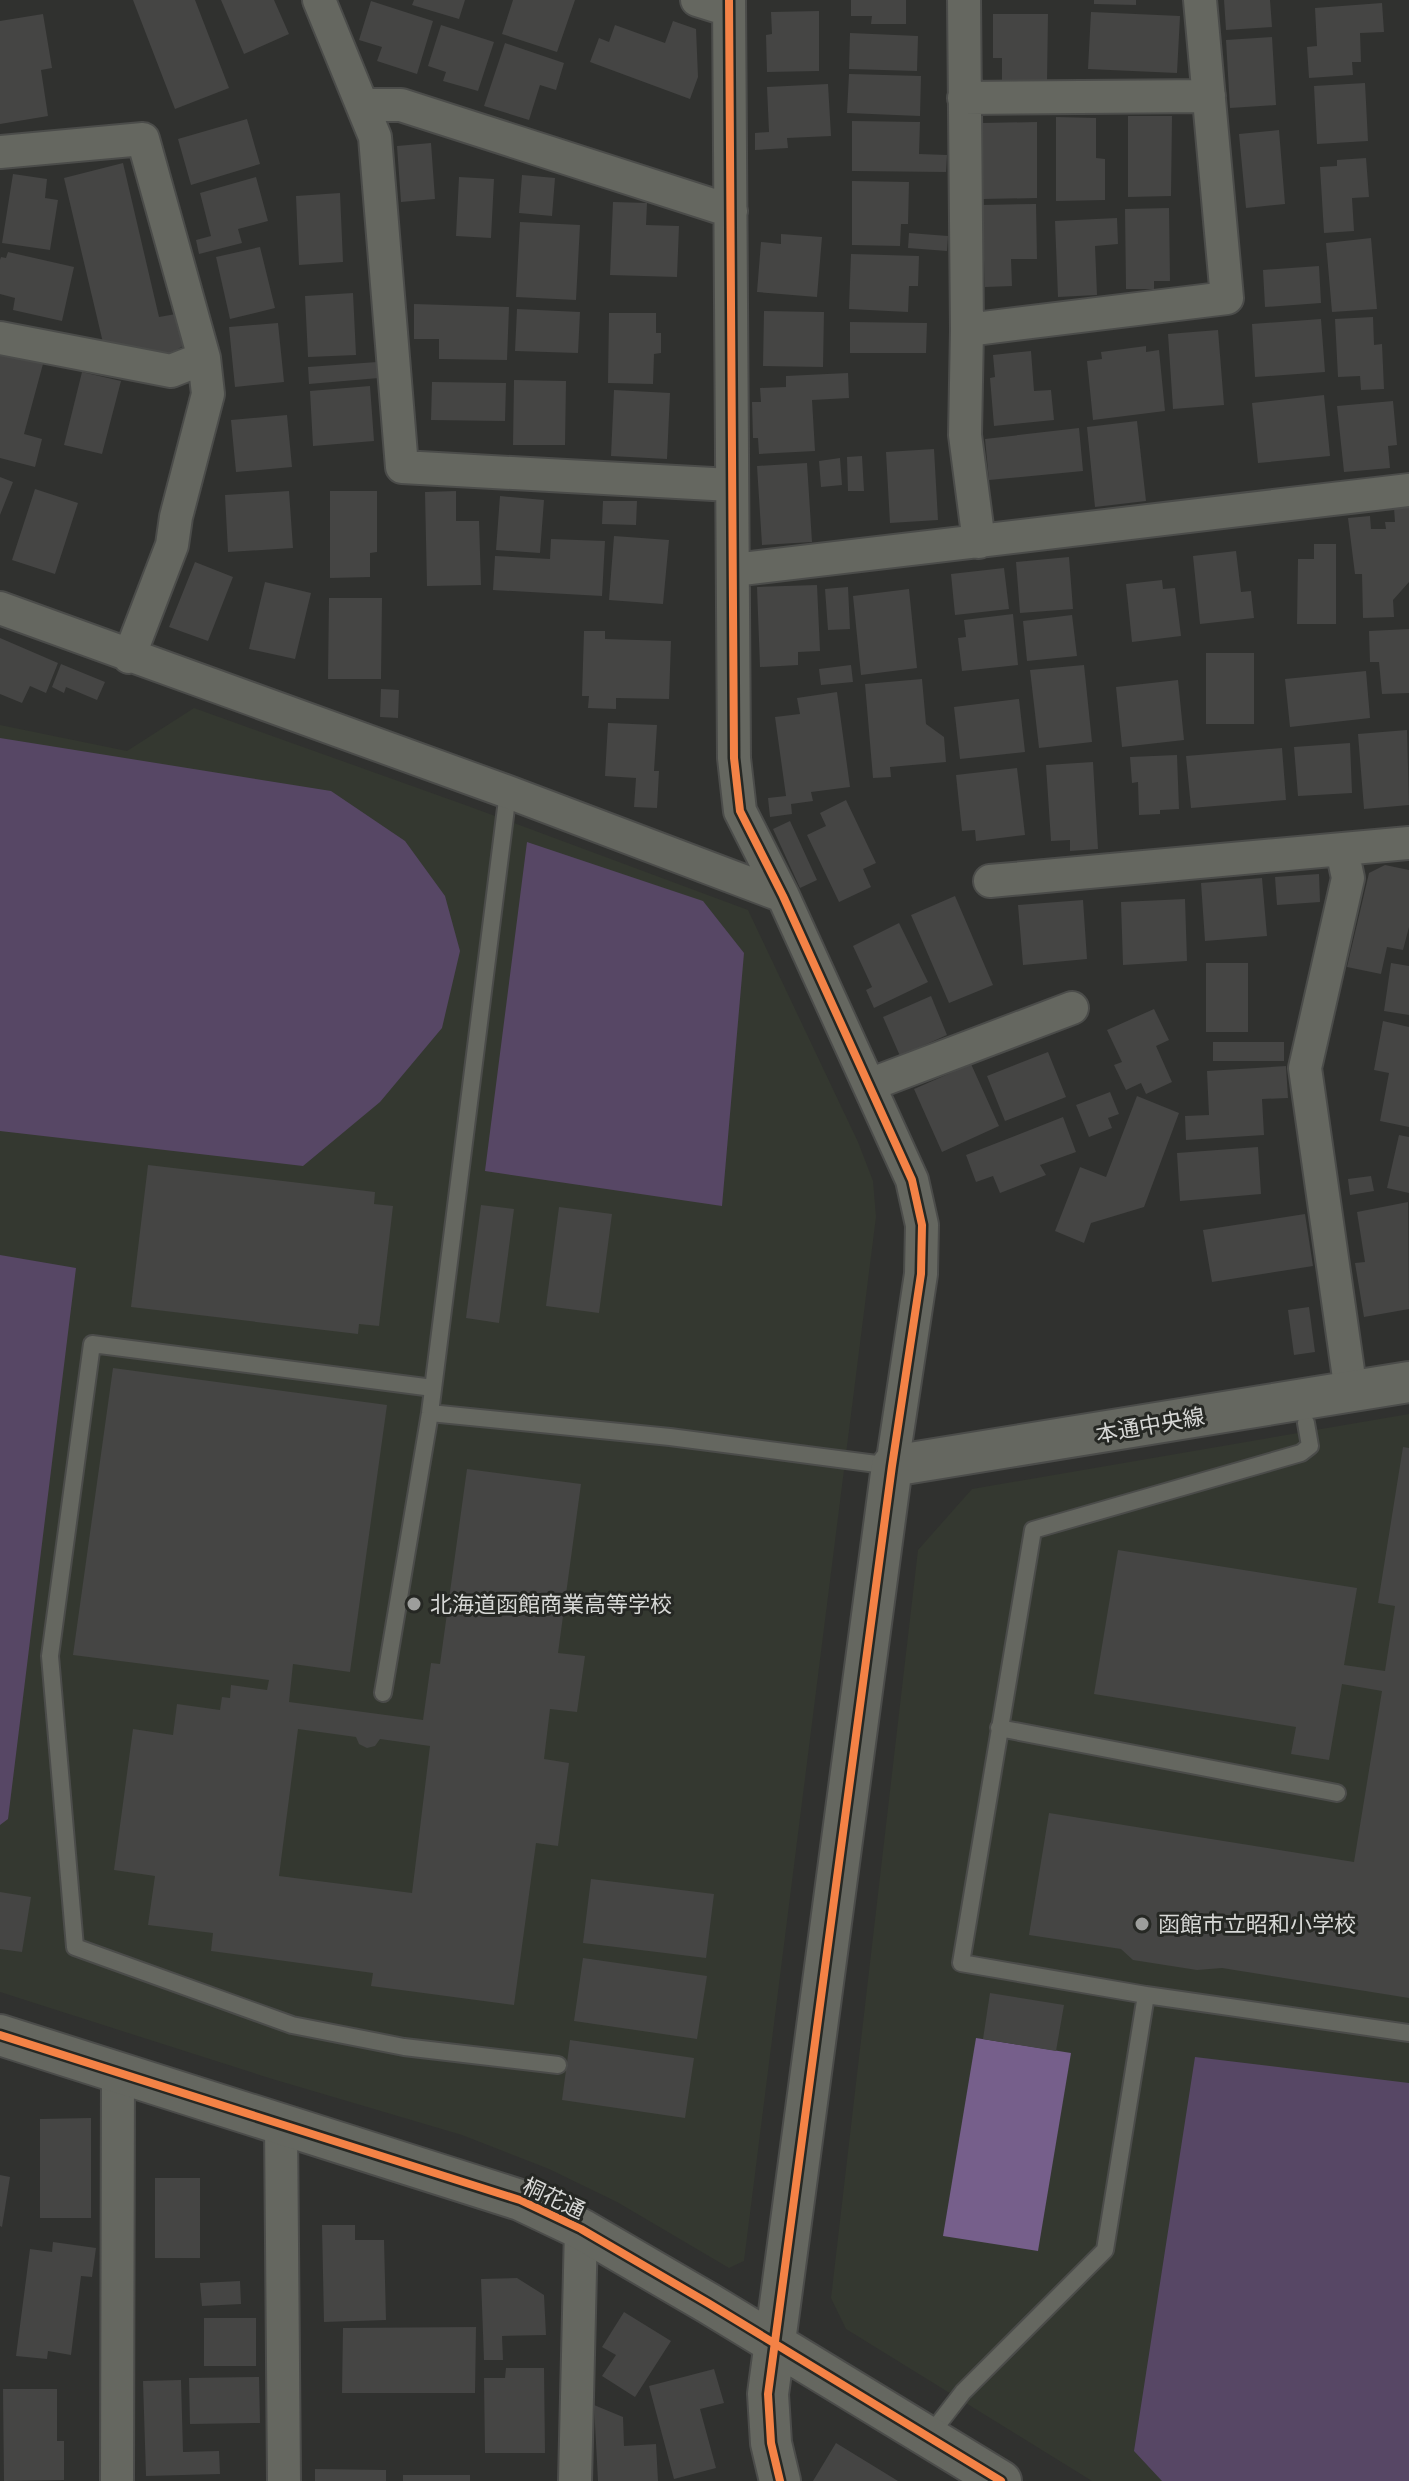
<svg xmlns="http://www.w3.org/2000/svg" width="1409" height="2481" font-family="Poppins,'Noto Sans JP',sans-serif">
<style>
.built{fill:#343830}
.green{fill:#574765}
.water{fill:#765f8b}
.building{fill:#454544;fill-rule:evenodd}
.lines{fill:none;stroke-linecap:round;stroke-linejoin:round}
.service-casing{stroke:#4b4c4a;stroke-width:20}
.minor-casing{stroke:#4b4c4a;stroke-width:36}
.tertiary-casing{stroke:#4b4c4a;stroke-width:44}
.service{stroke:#656760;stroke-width:16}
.minor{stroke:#656760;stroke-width:32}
.tertiary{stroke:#656760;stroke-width:40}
.cycleway-casing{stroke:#262824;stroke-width:13}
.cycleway{stroke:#f48246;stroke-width:8}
.poi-dot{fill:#9d9e9c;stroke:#262824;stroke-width:3}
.labels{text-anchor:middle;stroke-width:6;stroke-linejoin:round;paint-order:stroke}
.street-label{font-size:22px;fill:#d7d8d6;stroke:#262824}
.poi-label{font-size:22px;fill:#d7d8d6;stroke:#262824;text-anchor:start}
</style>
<rect width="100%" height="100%" fill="#30312f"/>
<!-- built -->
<path class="built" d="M194,708L468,806L748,910L858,1142L873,1181L876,1217L744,2261L729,2268L617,2202L549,2169L462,2135L269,2078L0,1992V725L127,751Z
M1409,1414V2481H1092L846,2329L831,2298L918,1550L972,1489Z"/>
<!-- green -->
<path class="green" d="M0,738L331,791L405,841L445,896L460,951L442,1028L380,1102L303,1166L0,1131Z
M527,842L703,901L744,953L722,1206L485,1171Z
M0,1255L76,1268L8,1819L0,1825Z
M1195,2057L1409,2083V2481H1162L1134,2451Z"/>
<!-- water -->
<path class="water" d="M976,2038L1071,2053L1038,2251L943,2236Z"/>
<!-- building -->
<path class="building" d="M133,0H195L229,88L175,109Z
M221,0H274L289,34L244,54Z
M414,0H465L459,19L412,5Z
M513,0H575L557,52L502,34Z
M851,0H906V24H871L872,16H851Z
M1094,0H1136V5L1094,4Z
M1224,0H1270L1272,27L1226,30Z
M371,1L433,21L417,74L377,61L382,47L359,40Z
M1382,3L1384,32L1360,33L1361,62H1352L1353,75L1309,78L1307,47L1317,46L1315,8Z
M819,11V71L767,72L766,35L772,34L771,12Z
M1091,12L1180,16L1177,73L1088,69Z
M43,14L52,68L41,70L48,116L0,124V21Z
M993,14H1048L1047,83H1002V58H993Z
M673,21L696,29L698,77L690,99L590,62L599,38L609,42L615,25L665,43Z
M441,25L494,42L478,91L443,81L446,72L428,66Z
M850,33L918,36L917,71L849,69Z
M1272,37L1276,105L1230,108L1226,40Z
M505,43L564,63L556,90L540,85L529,120L484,106Z
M849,74L921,76L920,116L847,113Z
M1365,83L1368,141L1317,144L1314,86Z
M828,84L831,136L787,138L788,148L755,150V133L769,132L767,87Z
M1128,116H1172L1171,196L1128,197Z
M1056,117L1096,118V158L1105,159V200L1056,201Z
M247,119L260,164L191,185L178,139Z
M852,121L920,122L919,154L947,155L946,172L852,171Z
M1037,122V198L983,199V123Z
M1279,130L1285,204L1246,208L1239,134Z
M431,143L435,199L401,202L397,146Z
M1366,158L1369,197L1352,198L1354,231L1324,233L1320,167L1337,166V160Z
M123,163L159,317L176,314L183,346L162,359L104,347L64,178Z
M13,174L47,179L45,198L58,200L50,250L2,243Z
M522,175L555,178L552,216L519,213Z
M256,177L268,221L238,229L242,243L199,254L196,240L211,236L200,193Z
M459,177L494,179L491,238L456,236Z
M852,181L909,182L908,224H901L900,246L852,245Z
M340,193L343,262L299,265L296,196Z
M613,202L647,203L646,225L679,226L677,277L610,275Z
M1036,204L1037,259H1011L1012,286L985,287L982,205Z
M1169,208L1170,281H1154V289H1126L1125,209Z
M1117,218L1118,244L1095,246L1097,295L1058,297L1055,221Z
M520,222L580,225L576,300L516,297Z
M909,233L948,236L947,251L908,248Z
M781,234L822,237L817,297L757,292L761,242L781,244Z
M1371,238L1377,309L1332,312L1326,243Z
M260,247L275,308L230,319L216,257Z
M8,252L74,267L62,321L13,310L15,298L0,294V260L1,257L6,258Z
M851,254L919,256L918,286H909L908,312L849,309Z
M1319,266L1321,303L1265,307L1263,270Z
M353,293L356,355L308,357L305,296Z
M414,304L509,307L507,360L439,359V339H414Z
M517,309L580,312L578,353L515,351Z
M764,311L824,312L823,367L763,366Z
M609,313H656V333H661V353L654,354L653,384L608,383Z
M1373,317L1374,345L1382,344L1384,389L1361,390L1360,376L1338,377L1335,319Z
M1321,319L1325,372L1255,377L1252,324Z
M850,322L927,323L926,353H850Z
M278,323L284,382L235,387L229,327Z
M1218,330L1224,405L1173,409L1168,334Z
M1146,346V352L1159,350L1165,411L1093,420L1087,361L1102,359L1101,352Z
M1031,351L1034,391L1051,390L1054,420L994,426L990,378L995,377L993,355Z
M0,352L43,364L24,434L42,439L35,467L0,458Z
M377,362L379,378L309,384L308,367Z
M82,372L121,381L102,454L64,445Z
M848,373L849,398L812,400L815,451L759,454L758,438H753L752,402H761L760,388L786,387V376Z
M514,380L566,381L565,445H513Z
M432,382L506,383L505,421L431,420Z
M370,386L374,441L313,446L310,391Z
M614,390L670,393L667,459L611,456Z
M1324,395L1330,456L1258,463L1252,403Z
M1393,401L1397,445L1388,446L1390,468L1344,472L1337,406Z
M287,415L292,467L236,472L231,420Z
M1137,421L1146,501L1095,507L1087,427Z
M1079,428L1083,471L989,480L985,439Z
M934,449L938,520L890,523L886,452Z
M862,456L864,491H848L847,457Z
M840,458L842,485L821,487L819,461Z
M807,463L812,542L762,545L757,466Z
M0,477L13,482L0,515Z
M35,489L78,503L55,574L12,560Z
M289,491L293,548L228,552L225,495Z
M330,491H377V552L370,553V577L330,578Z
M456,491V521H479L481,585L427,586L425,492Z
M500,496L544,500L540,553L496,550Z
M603,501H637L636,525L602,524Z
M1409,507V582L1393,600L1394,617L1363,618L1362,574H1355L1348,518L1370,516L1371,529H1386L1385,522H1395L1394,508Z
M614,536L669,540L663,604L609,600Z
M551,539L605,541L602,596L493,590L495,556L550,559Z
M1314,544H1336V624H1297L1298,559H1314Z
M1236,551L1241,592L1251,591L1254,618L1200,624L1193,556Z
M1069,557L1073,609L1020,613L1016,562Z
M195,562L233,577L208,641L169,627Z
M1004,568L1009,609L955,615L951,574Z
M1162,580L1163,589L1175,588L1181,636L1132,642L1126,584Z
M265,582L311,593L295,659L249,649Z
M817,585L820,651L798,652V665L760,667L757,587Z
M848,587L850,629L828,630L825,589Z
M909,589L917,668L861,675L853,596Z
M329,598H382L381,679H328Z
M1013,614L1018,665L962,671L958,638L966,637L964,620Z
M1072,615L1077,656L1027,661L1023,621Z
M1409,629V693L1382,694L1379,662H1370L1369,631Z
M584,631H605V639L671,641L669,699L616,698V709L588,708L589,696H582Z
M0,638L58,663L46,693L30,686L22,703L0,694Z
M1206,653H1254V724H1206Z
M61,664L105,682L97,700L66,687L64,693L52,687Z
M851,665L853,682L821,685L819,669Z
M1084,665L1092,742L1039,748L1030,670Z
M1366,671L1370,718L1290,727L1285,679Z
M922,679L926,724L944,737L946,762L890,767L891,777L873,778L865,684Z
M1178,680L1184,740L1122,747L1116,687Z
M381,689L399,690L398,718L380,717Z
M837,692L850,787L811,792L813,801L791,804L792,814L770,817L768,798L786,796L775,717L800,714L797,698Z
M1019,699L1025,752L960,759L954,707Z
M608,723L657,725L654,771H659L657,808L634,807L636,778L605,776Z
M1407,730L1409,805L1364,809L1358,734Z
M1350,743L1352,793L1298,796L1294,747Z
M1282,748L1286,800L1191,808L1186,756Z
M1177,755L1179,809L1160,810V814L1139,815L1138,782L1132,783L1130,757Z
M1093,762L1098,849L1070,851V840L1051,841L1046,765Z
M1017,768L1025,835L976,841L975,830L962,831L956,775Z
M846,800L876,863L863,869L871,887L839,902L807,835L826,826L820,813Z
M790,821L817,880L800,888L773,829Z
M1385,865L1409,870V927L1403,950L1387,947L1381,974L1347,967L1369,873Z
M1319,874L1320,902L1277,905L1275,877Z
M1262,878L1267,936L1205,941L1201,883Z
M955,896L993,985L949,1003L911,915Z
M1185,899L1187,961L1123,965L1121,902Z
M1083,900L1087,959L1023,965L1018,905Z
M899,923L928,982L874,1008L866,990L872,987L853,946Z
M1206,963H1248V1032H1206Z
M1391,963L1409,966V1015L1384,1011Z
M931,996L947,1035L900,1056L883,1017Z
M1154,1009L1169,1040L1156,1046L1172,1082L1146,1094L1141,1083L1126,1090L1114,1065L1122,1062L1107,1030Z
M1383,1021L1409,1027V1127L1380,1121L1389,1073L1374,1070Z
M1213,1042H1284V1061H1213Z
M1048,1052L1066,1097L1005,1121L987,1076Z
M971,1064L999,1126L942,1152L914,1089Z
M1286,1066L1288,1098L1262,1099L1264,1135L1186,1140L1185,1116L1209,1115L1207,1071Z
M1110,1092L1119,1114L1108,1118L1112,1128L1089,1137L1076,1105Z
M1137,1096L1179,1113L1144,1207L1091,1223L1084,1243L1055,1231L1080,1167L1106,1177Z
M1063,1117L1076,1152L1040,1165L1046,1175L1000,1193L993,1176L976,1182L966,1155Z
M1399,1135L1409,1137V1193L1387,1188Z
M1258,1147L1261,1194L1180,1201L1177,1153Z
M148,1165L375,1192L374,1204L393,1206L379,1326L359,1324L358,1334L131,1307Z
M1371,1176L1374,1191L1350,1195L1348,1179Z
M1408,1202L1409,1309L1364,1317L1355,1263L1365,1262L1357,1212Z
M481,1205L514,1209L499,1323L466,1318Z
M559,1207L612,1214L599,1313L546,1306Z
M1305,1214L1313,1266L1212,1282L1203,1230Z
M1309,1307L1315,1352L1294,1355L1288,1310Z
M113,1368L387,1405L350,1672L293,1664L289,1702L423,1720L431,1663L440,1664L467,1469L581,1484L558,1653L585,1656L577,1712L550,1709L544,1759L569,1763L558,1846L536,1843L514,2005L371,1986L373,1973L211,1951L213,1933L148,1925L155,1876L114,1870L133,1729L173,1735L177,1704L220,1710L222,1697L230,1698L231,1685L267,1690L269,1680L73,1655ZM298,1729L356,1737L359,1744L367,1748L375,1746L380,1739L430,1746L412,1893L279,1876Z
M1403,1447L1409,1448V1998L1222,1968L1197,1970L1133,1960L1121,1949L1029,1935L1049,1813L1354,1862L1382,1691L1342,1684L1329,1760L1291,1754L1296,1727L1094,1694L1118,1550L1357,1588L1344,1665L1385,1671L1395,1606L1378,1603Z
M591,1879L714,1894L706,1958L583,1943Z
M0,1892L31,1897L22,1952L0,1949Z
M583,1958L707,1976L697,2039L574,2021Z
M990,1993L1064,2005L1056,2051L983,2039Z
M570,2040L694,2058L685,2118L562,2100Z
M91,2118V2218H40V2119Z
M0,2175L10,2177L2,2227L0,2226Z
M155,2178H200V2258H155Z
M322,2225H355V2240H384L386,2320L324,2322Z
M53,2242L96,2248L92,2277L81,2276L71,2355L48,2351L47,2359L16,2356L30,2249L52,2252Z
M517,2278L544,2295L546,2335L502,2336L503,2360H484L481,2279Z
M240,2281L241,2304L202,2306L200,2283Z
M624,2312L671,2341L635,2397L602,2376L616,2355L602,2347Z
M204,2318H256V2366H204Z
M476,2327L475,2393H342L343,2328Z
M506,2368H544L545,2453H485L484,2378H505Z
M714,2369L724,2403L700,2409L716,2468L674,2479L649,2386Z
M259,2377L260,2423L190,2424L189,2378Z
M181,2380L183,2452L219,2451L220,2474L146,2476L143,2381Z
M3,2389H57V2441H64V2480L4,2481Z
M594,2405L623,2417L624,2446L656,2444L658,2481H598Z
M836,2443L898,2481H813Z
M315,2469L386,2470V2481H315Z
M403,2475H470V2481H403Z"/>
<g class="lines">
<!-- service casing -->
<g class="service-casing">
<path id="service" d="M433,1388L92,1344L50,1656L75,1947L292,2025L404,2047L558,2065
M430,1413L670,1437L892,1466
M383,1693L430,1413L508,792
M999,1728L1337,1793
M1146,1995L1409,2033
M929,2436L963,2392L1105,2250L1146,1995L961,1963L1033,1530L1301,1453L1310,1446L1306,1423"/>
</g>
<!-- minor casing -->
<g class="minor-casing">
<path id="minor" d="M319,0L375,137L402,467L731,485
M697,0L729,10
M729,0L734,758L740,811L783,896L912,1180L922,1225L921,1274L892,1466
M964,0L967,330L965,435L979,542
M964,98L1209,96
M362,105H401L731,211
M0,152L143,139L204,358L208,394L176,517L172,545L129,657
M967,330L1227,298L1200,0
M0,338L171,371L204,358
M734,570L1409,490
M0,608L508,792L783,896
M1342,850L1348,878L1305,1068L1351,1392
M990,881L1409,843
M869,1085L1072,1008
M281,2124L284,2481
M117,2481L118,2071
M575,2481L581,2229"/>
</g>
<!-- tertiary casing -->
<g class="tertiary-casing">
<path id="tertiary" d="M0,2035L520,2200L581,2229L708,2303L1001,2481
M780,2481L771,2443L768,2394L892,1466L1409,1382"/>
</g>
<!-- service -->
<use href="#service" class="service"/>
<!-- minor -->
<use href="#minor" class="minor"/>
<!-- tertiary -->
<use href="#tertiary" class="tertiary"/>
<!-- cycleway casing -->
<g class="cycleway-casing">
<path id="cycleway" d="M729,0L734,758L740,811L783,896L912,1180L922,1225L921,1274L892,1466L768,2394L771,2443L780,2481
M0,2035L520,2200L581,2229L708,2303L1001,2481"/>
</g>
<!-- cycleway -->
<use href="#cycleway" class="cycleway"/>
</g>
<!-- markers -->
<g class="poi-dot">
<circle cx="414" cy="1604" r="8"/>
<circle cx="1142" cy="1924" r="8"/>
</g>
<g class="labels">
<!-- street labels -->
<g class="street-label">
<text transform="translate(1150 1425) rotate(-10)" y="8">本通中央線</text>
<text transform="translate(554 2198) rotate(25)" y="8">桐花通</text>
</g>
<!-- poi labels -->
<g class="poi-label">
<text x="430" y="1612">北海道函館商業高等学校</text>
<text x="1158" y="1932">函館市立昭和小学校</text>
</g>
</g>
</svg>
